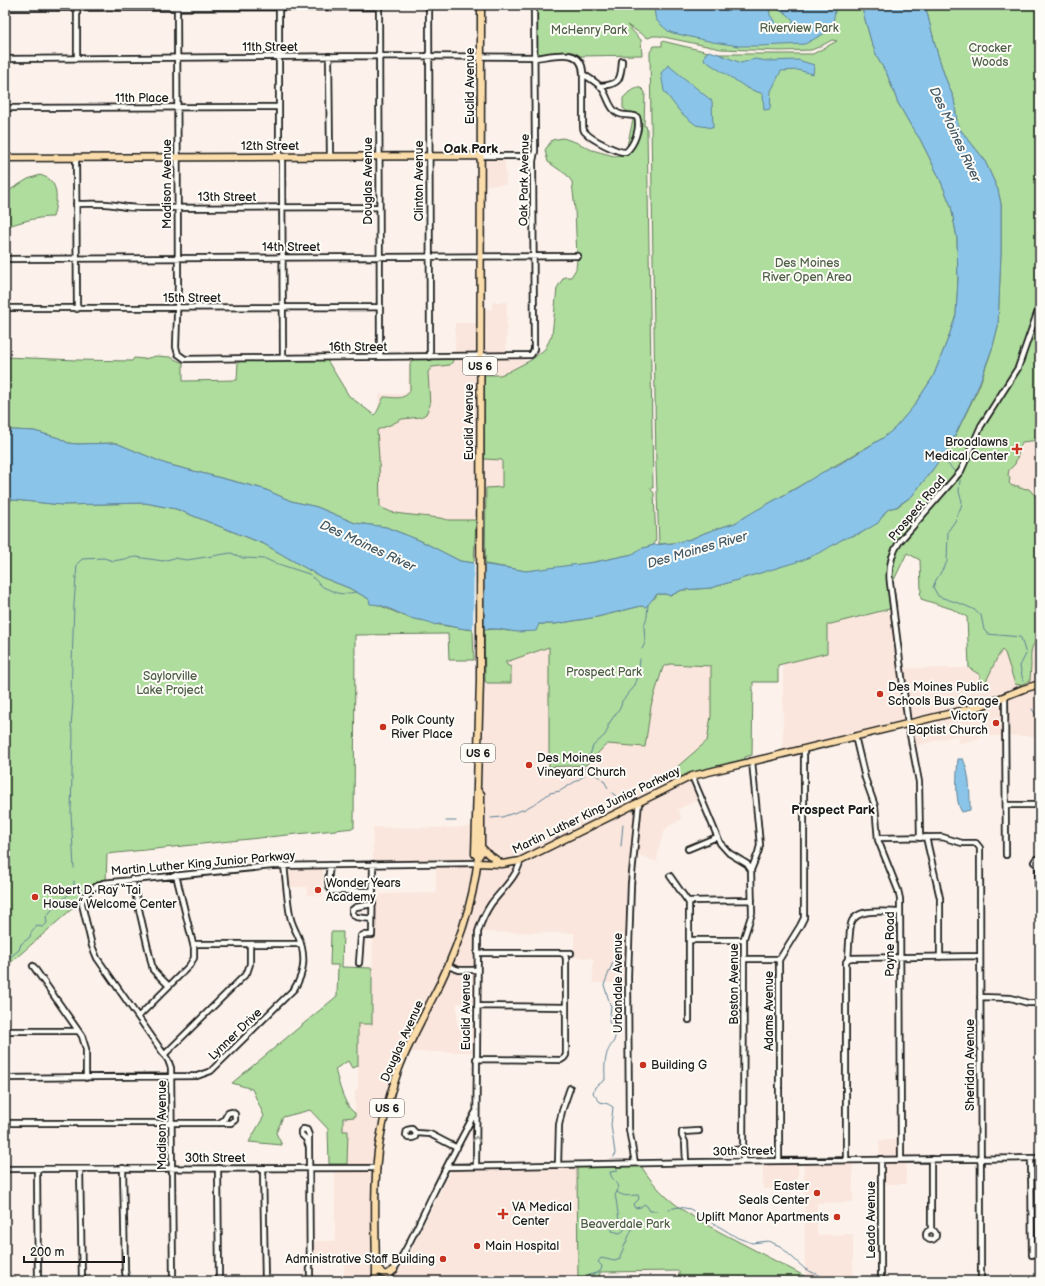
<svg xmlns="http://www.w3.org/2000/svg" width="1045" height="1286" font-family="'Balsamiq Sans',sans-serif">
<style>
.built{fill:#fae6dc}
.green{fill:#aedd9d;stroke:#657c5c}
.water{fill:#8ac5e9;stroke:#5e8197}
.pier{fill:#fcf2eb}
.lines{fill:none;stroke-linecap:round;stroke-linejoin:round}
.stream{stroke:#5e8197;stroke-width:1}
.minor-casing{stroke:#1c1c1c;stroke-width:8}
.major-casing{stroke:#1c1c1c;stroke-width:9}
.minor{stroke:#fdfcf7;stroke-width:4.5}
.major{stroke:#fbddab;stroke-width:6}
.oneway{stroke:#989794}
.poi-dot{fill:#c8321e;stroke:#fdfcf7;stroke-width:1.5}
.labels{text-anchor:middle;stroke-width:4;stroke-linejoin:round;paint-order:stroke}
.shield{fill:#fdfcf7;stroke:#605f5e;stroke-width:1}
.shield-label{font-size:11px;font-weight:bold;fill:#1c1c1c}
.park-label{font-size:12px;fill:#4f6049;stroke:#fdfcf7}
.street-label{font-size:12px;fill:#1c1c1c;stroke:#fdfcf7}
.poi-label{font-size:12px;fill:#1c1c1c;stroke:#fdfcf7;text-anchor:start}
.water-label{font-size:13px;font-style:italic;fill:#425764;stroke:#fdfcf7}
.neighbourhood-label{font-size:13px;font-weight:bold;fill:#1c1c1c;stroke:#fdfcf7}
</style>
<rect width="100%" height="100%" fill="#fcf2eb"/>
<filter id="ink" filterUnits="userSpaceOnUse"><feTurbulence type="fractalNoise" baseFrequency=".025" numOctaves="2"/><feDisplacementMap in="SourceGraphic" scale="8" xChannelSelector="R" yChannelSelector="G"/><feConvolveMatrix kernelMatrix="1 2 1 2 8 2 1 2 1" color-interpolation-filters="sRGB"/></filter>
<g filter="url(#ink)">
<!-- built -->
<path class="built" d="M485,160H505L506,185H484Z
M492,302H507L506,355H525L524,375H480V459H502V488H480V520L378,521L379,461L376,417L380,393L382,394H402L406,393L408,389L409,357H455V323H481V309H492Z
M1040,369V549L997,548L1004,431Z
M893,609L901,668H981V660L1012,647L1040,640V684L1029,687V691L1040,689V736H980L979,739L960,743L958,735L912,747L908,724L783,754V664L827,653V625Z
M549,647V766L603,749L606,744L645,747L651,706L663,667L670,664L711,666V716L707,741L677,767L692,776L701,799L678,809L682,819L669,826L665,830L658,850L657,862L634,853L628,983H593V958L574,957V933L478,932L477,1003H457V1024H477L476,1052H406L399,1069L378,1151L376,1281H344V1263L310,1262V1241H335V1168H347V1131H343V1117H355V1090L358,1089V1024H372L373,894L436,893V863L373,864V827L449,828L476,826L479,660L509,661Z
M284,865H323V896L307,895V887H287Z
M879,1140H901V1159H906V1184H881Z
M853,1160V1202L817,1203V1235L853,1234V1281H814L805,1276L804,1163H798V1189H763V1161Z
M577,1167L578,1281H392L407,1258L451,1171H481V1169Z"/>
<!-- green -->
<path class="green" d="M534,5H861L871,41L878,59L887,74L898,103L911,126L920,139L939,177L951,206L957,238L958,280L956,315L949,336L933,377L913,407L895,428L883,438L735,523L707,532L691,539L674,543L659,544L656,466L650,52L654,46H662V41L717,54H813L837,41L832,40L819,47L811,50L781,51L721,49L659,36H653L648,38L627,25L641,40L642,55L580,56C567,46 549,54 535,58Z
M925,5H1040V440L1022,442L1015,464L1009,470L1008,475L1010,478L1009,483L1012,486H1019V488L1029,489L1040,501V640C1029,643 1031,657 1031,665C1031,670 1030,676 1030,681L1020,685L1015,684L1005,653L1002,650C994,661 991,674 983,686H980V675L969,668L967,617L952,609L921,599V595L920,594L921,591L920,560L907,553L893,582L897,607L827,625V653L778,665V682H753L752,755L745,757V763L681,781L677,767L707,741L711,716V666L670,664L663,667L651,706L645,747L607,744L586,765L549,767V647L509,661H505L507,665L511,667V683H487L485,681L484,630L497,629L508,631L539,624H555L597,617L641,606L655,598L657,594H666L670,596L682,590L711,588L785,565L843,539L861,533L878,522L886,511L891,508L897,507L912,496L933,469L951,444L979,387L993,346L998,326L1001,253V204L998,190L984,159L959,128L957,121L954,99L945,77L937,52Z
M637,88H641L645,92L644,126H646L647,130L653,488H650L654,493L656,541L654,542V545L640,549L633,554L595,562L550,569L526,571L485,564L486,488L502,487V460L484,459L483,375H500L508,372L531,360L545,349L552,335L557,288L564,277H571L576,269L577,259L575,210L572,182L567,175L548,162L545,150L552,140L563,138L578,143L592,150L614,156L623,155L627,146L633,120L628,112L623,108V98L629,92Z
M40,175C42,176 47,177 49,179C60,188 56,206 53,217C36,217 21,222 5,227V193L28,179Z
M156,356L170,357L183,363V381L237,380L238,361L242,360H327L349,396L374,415C379,411 380,403 384,397C394,397 403,401 410,391V364L413,359H452L453,361L450,365L432,367L428,372L430,405L426,414L421,417L402,419L390,425L377,430L379,458L380,507L391,512L402,514L440,518L448,520H476L474,563L460,561L421,541L386,527L355,523L317,507L291,501L264,489L166,464L116,443L77,444L68,443L59,438L34,431L12,430L5,432V357L77,360L132,361L134,358L144,359Z
M5,499L62,505L145,503L176,509L264,544L321,577L349,588L369,599L373,604L374,603L409,618L429,621L434,624L473,630L474,660H449L448,634L355,635L354,828L107,854L106,882L99,885L77,905L76,902L74,904L73,908L8,965L5,961Z
M331,932H343L342,967L372,968V1024H358V1066L352,1068L348,1061L335,1069C338,1080 344,1107 355,1113V1117L343,1118V1131H348L347,1164H329L328,1129L310,1110L283,1117L276,1133L282,1145L249,1142L264,1116L252,1089L232,1083L337,996L338,965H330Z
M641,1166C666,1206 701,1222 741,1243C765,1256 790,1268 814,1281H781L776,1279V1281H679V1271L600,1272L599,1281H578L577,1167Z"/>
<!-- water -->
<path class="water" d="M654,5H769L770,15L779,28H788L794,21L786,13L780,11L777,5H836L832,29L805,44L758,46H739L713,42L673,33L668,31L657,21L655,16Z
M861,5H925L937,52L945,77L954,99L957,121L959,128L984,159L998,190L1001,204V253L998,326L993,346L978,387L951,444L933,469L912,496L896,507L891,508L886,511L878,523L861,533L843,539L823,551L803,560L711,588L682,590L670,596L666,594H657L646,607L641,606L597,617L555,624H539L536,631L517,632L497,629H465L438,624L435,625C425,619 417,621 408,617C395,612 384,604 370,604L369,599L349,588L321,577L264,544L176,509L145,503L62,505L5,499V432L12,430L34,431L59,438L68,443L77,444L116,443L166,464L264,489L291,501L317,507L355,523L386,527L421,541L460,561L515,569L526,571L595,562L633,554L640,549L654,545L674,543L691,539L707,532L735,523L755,511L795,489L821,473L838,465L883,438L895,428L913,407L933,377L949,336L956,315L958,280L957,238L951,206L939,177L920,139L911,126L898,103L887,74L878,59L871,41Z
M709,51L716,53L741,63L755,59L767,61L798,60L814,65L813,74L798,70L781,71L771,91L770,109L764,110L763,94L747,88L704,60L705,54Z
M668,65L712,101L713,128L696,125L681,113L664,91L661,73Z
M958,759H963C970,773 970,794 970,810L962,812C954,802 957,771 958,759Z"/>
<!-- pier -->
<path class="pier" d="M474,561L485,562L484,632H473Z"/>
<g class="lines">
<!-- stream -->
<path class="stream" d="M941,456L954,471
M960,480L959,492L962,501L961,507L955,521L948,531L947,562L936,580L933,587L938,596C950,601 973,606 981,615L984,630L988,634L1020,637L1021,638L1026,654L1020,666L1023,681
M642,649L645,643L644,626L647,617L648,605
M1032,709L1038,718H1040
M608,788L604,781L601,778L582,767V759L590,755L593,746L605,735L608,729V725L621,706L622,701L634,687L638,677L640,659
M612,793L615,795L618,801L620,802
M491,818L502,817L525,809L537,802L550,793L560,791L584,776V774L583,768
M446,821H456
M621,846L623,824
M74,868L71,813L73,734L71,726L73,702L71,693L74,604L77,564L82,559L104,558L113,561L136,557L163,561L174,558L187,560L231,553L243,558L266,559L272,562L309,574L323,587L337,593L344,594L356,592
M5,961L19,950L21,944L30,937L31,933L37,926L43,927L47,923L46,917L54,907L74,890V881
M613,962L604,985L611,1007L609,1022C623,1041 609,1041 606,1057C604,1065 605,1073 605,1080L595,1087L593,1093L600,1102L608,1104L613,1107L611,1125L615,1153L614,1157
M617,1192C625,1198 630,1195 638,1195L639,1199L633,1205L635,1208L641,1207L644,1204L647,1206L650,1211H657
M669,1209L679,1207L690,1209L738,1238L752,1243L768,1241L780,1246L805,1269L820,1276L826,1281
M583,1281C587,1270 602,1277 602,1266L598,1262L601,1258L615,1261L620,1259V1256L632,1229L630,1226L626,1227L623,1231L620,1233L612,1231V1227L614,1223L619,1222C619,1221 616,1197 615,1195C623,1184 612,1183 610,1172L618,1171L617,1169"/>
<!-- minor casing -->
<g class="minor-casing">
<path id="minor" d="M77,5V58
M177,5L178,284L176,347L178,354L185,359L531,355L533,352L534,349L533,161L535,151L534,5
M379,5L380,357
M429,5L430,357
M5,8L379,7
M329,56L330,157
M535,58C553,56 583,46 583,74C590,79 599,83 603,90C608,97 609,107 616,112C622,117 631,114 637,117C641,128 634,145 626,152C618,153 591,139 586,133C583,131 583,128 583,124V74
M5,59L379,56L535,57
M600,86C620,85 621,79 622,61
M5,108L279,107
M480,156H534
M279,157V5
M282,157L283,357
M76,158L77,309
M76,204C89,204 102,203 115,205C123,207 131,208 140,208L379,207
M5,259L578,256
M5,308L380,307
M1005,696L1006,855
M855,736L865,778L875,806L878,840L898,890L900,899L901,1159
M692,776L720,843L729,853L747,864L751,870
M1006,805H1040
M926,837L940,898V957
M878,838L942,837L962,843H976L980,848L981,1281
M920,838L919,782L908,724L890,583C888,567 891,554 900,541L961,471L981,426L1018,368L1040,305
M688,849L717,837
M1040,860L1036,859L1034,862L1038,865V891L1040,897
M330,865C330,872 325,885 332,891H373
M670,876L689,903V1020
M132,879L153,970L169,986
M689,901L752,900
M372,919L356,917L352,913V910L356,907L373,904
M689,940H744
M193,944H301
M477,953H571
M744,959H776L779,960
M848,959L851,958L980,956
M359,963L361,936L363,935H372L373,864
M33,966L82,1036L86,1049V1078
M448,966L459,970H477
M5,968L6,966
M980,997L1011,998L1028,1003H1040
M477,1006L566,1007
M138,1017L189,966L194,958V948L176,875
M5,1031H78
M164,1055L247,973L250,964V944
M476,1059L561,1060L564,1058L566,1055V959L565,955L561,953
M5,1078L197,1076L211,1071L294,989C305,973 306,954 298,936C295,929 291,923 290,915C287,899 286,882 284,865
M5,1123H231L235,1120V1114L232,1112L228,1113L224,1120L219,1123
M416,1133L415,1137L412,1138H408L406,1135L407,1130L412,1129L416,1133L430,1134L457,1148
M309,1147L306,1139L301,1134V1131L303,1129L307,1130L309,1135V1147L310,1281
M726,1151L743,1149
M1031,1158L1032,1255
M881,1159V1281
M931,1159V1230
M846,1160V962L848,959C849,947 849,935 851,924C855,907 887,912 900,912
M743,1161L744,938L752,913L751,870L758,853L760,845L752,761
M779,1161V960L800,926L804,918V749
M686,1162L685,1142L682,1136V1132L699,1131
M635,1163L629,1129L628,976L631,884L639,802
M558,1165L559,1125L562,1111L570,1088
M476,1166L478,932C481,922 485,913 491,904C499,893 519,874 520,861
M447,1167L703,1162L1040,1158
M123,1168L125,1271L126,1277L129,1281
M218,1168L219,1281
M263,1168L265,1281
M5,1169L377,1168
M37,1169L38,1281
M80,1169L82,1281
M926 1235a5 5 0 1 1 10 0a5 5 0 1 1-10 0Z
M173,1281L171,1068L168,1060L97,958L92,946L82,904C81,895 96,886 103,883L272,866L477,863
M386,1281C406,1254 419,1222 434,1192C447,1165 461,1139 475,1113"/>
</g>
<!-- major casing -->
<g class="major-casing">
<path id="major" d="M5,158L480,156
M481,847L488,854L502,864
M478,857L481,853V794L478,791
M477,863L502,864L520,861L692,776L981,706L1023,689L1040,684
M376,1264C382,1274 383,1278 394,1270
M376,1281C376,1238 373,1194 378,1151C382,1125 388,1099 397,1074C405,1050 419,1026 430,1003C454,958 473,908 478,857L475,854L480,680L481,5"/>
</g>
<!-- minor -->
<use href="#minor" class="minor"/>
<!-- major -->
<use href="#major" class="major"/>
</g>
<!-- one-way arrows -->
<defs><path id="oneway-chevron" d="M-2-3.5L2.5 0L-2 3.5" fill="none" stroke-width="1.6" stroke-linecap="round" stroke-linejoin="round"/></defs>
<use class="oneway" href="#oneway-chevron" transform="translate(476 1139) rotate(-90)"/>
</g>
<!-- markers -->
<g class="poi-dot">
<path d="M1015 443h4v4h4v4h-4v4h-4v-4h-4v-4h4z"/>
<circle cx="880" cy="694" r="4"/>
<circle cx="996" cy="723" r="4"/>
<circle cx="383" cy="727" r="4"/>
<circle cx="529" cy="765" r="4"/>
<circle cx="318" cy="890" r="4"/>
<circle cx="35" cy="897" r="4"/>
<circle cx="643" cy="1065" r="4"/>
<circle cx="817" cy="1193" r="4"/>
<path d="M501 1208h4v4h4v4h-4v4h-4v-4h-4v-4h4z"/>
<circle cx="837" cy="1217" r="4"/>
<circle cx="477" cy="1246" r="4"/>
<circle cx="443" cy="1259" r="4"/>
</g>
<g class="labels">
<!-- shield labels -->
<g class="shield">
<rect x="463" y="357" width="34" height="18" rx="3"/>
<rect x="461" y="744" width="34" height="18" rx="3"/>
<rect x="370" y="1099" width="34" height="18" rx="3"/>
</g>
<g class="shield-label">
<text x="480" y="370">US 6</text>
<text x="478" y="757">US 6</text>
<text x="387" y="1112">US 6</text>
</g>
<!-- park labels -->
<g class="park-label">
<text x="799" y="32">Riverview Park</text>
<text x="589" y="34">McHenry Park</text>
<text x="990" y="52">Crocker<tspan x="990" dy="14">Woods</tspan></text>
<text x="807" y="267">Des Moines<tspan x="807" dy="14">River Open Area</tspan></text>
<text x="604" y="676">Prospect Park</text>
<text x="170" y="680">Saylorville<tspan x="170" dy="14">Lake Project</tspan></text>
<text x="625" y="1228">Beaverdale Park</text>
</g>
<!-- street labels -->
<g class="street-label">
<text x="270" y="51">11th Street</text>
<text transform="translate(470 86) rotate(-90)" y="4">Euclid Avenue</text>
<text x="142" y="102">11th Place</text>
<text x="270" y="150">12th Street</text>
<text transform="translate(524 180) rotate(-89)" y="4">Oak Park Avenue</text>
<text transform="translate(368 181) rotate(-90)" y="4">Douglas Avenue</text>
<text transform="translate(419 181) rotate(-90)" y="4">Clinton Avenue</text>
<text transform="translate(167 184) rotate(-90)" y="4">Madison Avenue</text>
<text x="227" y="201">13th Street</text>
<text x="291" y="251">14th Street</text>
<text x="192" y="302">15th Street</text>
<text x="358" y="351">16th Street</text>
<text transform="translate(469 422) rotate(-90)" y="4">Euclid Avenue</text>
<text transform="translate(917 508) rotate(-50)" y="4">Prospect Road</text>
<text transform="translate(596 810) rotate(-26)" y="4">Martin Luther King Junior Parkway</text>
<text transform="translate(203 863) rotate(-5)" y="4">Martin Luther King Junior Parkway</text>
<text transform="translate(890 944) rotate(-90)" y="4">Payne Road</text>
<text transform="translate(618 983) rotate(-90)" y="4">Urbandale Avenue</text>
<text transform="translate(734 984) rotate(-90)" y="4">Boston Avenue</text>
<text transform="translate(769 1011) rotate(-90)" y="4">Adams Avenue</text>
<text transform="translate(466 1012) rotate(-90)" y="4">Euclid Avenue</text>
<text transform="translate(235 1034) rotate(-44)" y="4">Lynner Drive</text>
<text transform="translate(402 1041) rotate(-66)" y="4">Douglas Avenue</text>
<text transform="translate(970 1065) rotate(-90)" y="4">Sheridan Avenue</text>
<text transform="translate(162 1125) rotate(-90)" y="4">Madison Avenue</text>
<text transform="translate(743 1151) rotate(-1)" y="4">30th Street</text>
<text x="215" y="1162">30th Street</text>
<text transform="translate(871 1220) rotate(-90)" y="4">Leado Avenue</text>
</g>
<!-- poi labels -->
<g class="poi-label">
<text x="1008" y="446" text-anchor="end">Broadlawns<tspan x="1008" dy="14">Medical Center</tspan></text>
<text x="888" y="691">Des Moines Public<tspan x="888" dy="14">Schools Bus Garage</tspan></text>
<text x="988" y="720" text-anchor="end">Victory<tspan x="988" dy="14">Baptist Church</tspan></text>
<text x="391" y="724">Polk County<tspan x="391" dy="14">River Place</tspan></text>
<text x="537" y="762">Des Moines<tspan x="537" dy="14">Vineyard Church</tspan></text>
<text x="326" y="887">Wonder Years<tspan x="326" dy="14">Academy</tspan></text>
<text x="43" y="894">Robert D. Ray “Tai<tspan x="43" dy="14">House” Welcome Center</tspan></text>
<text x="651" y="1069">Building G</text>
<text x="809" y="1190" text-anchor="end">Easter<tspan x="809" dy="14">Seals Center</tspan></text>
<text x="512" y="1211">VA Medical<tspan x="512" dy="14">Center</tspan></text>
<text x="829" y="1221" text-anchor="end">Uplift Manor Apartments</text>
<text x="485" y="1250">Main Hospital</text>
<text x="435" y="1263" text-anchor="end">Administrative Staff Building</text>
</g>
<!-- water labels -->
<g class="water-label">
<text transform="translate(956 134) rotate(65)" y="5">Des Moines River</text>
<text transform="translate(368 545) rotate(25)" y="5">Des Moines River</text>
<text transform="translate(697 549) rotate(-16)" y="5">Des Moines River</text>
</g>
<!-- neighbourhood labels -->
<g class="neighbourhood-label">
<text x="471" y="153">Oak Park</text>
<text x="833" y="814">Prospect Park</text>
</g>
</g>
<!-- margin -->
<rect width="1045" height="1286" fill="none" stroke="#fdfcf7" stroke-width="20"/>
<rect x="10" y="10" width="1025" height="1266" fill="none" stroke="#1c1c1c" stroke-width="1.5" filter="url(#ink)"/>
<!-- scale -->
<path d="M24 1256v6h100v-6" fill="none" stroke="#1c1c1c" stroke-width="2"/>
<text x="30" y="1256" font-size="12" fill="#1c1c1c" stroke="#fdfcf7" stroke-width="3" paint-order="stroke">200 m</text>
</svg>
